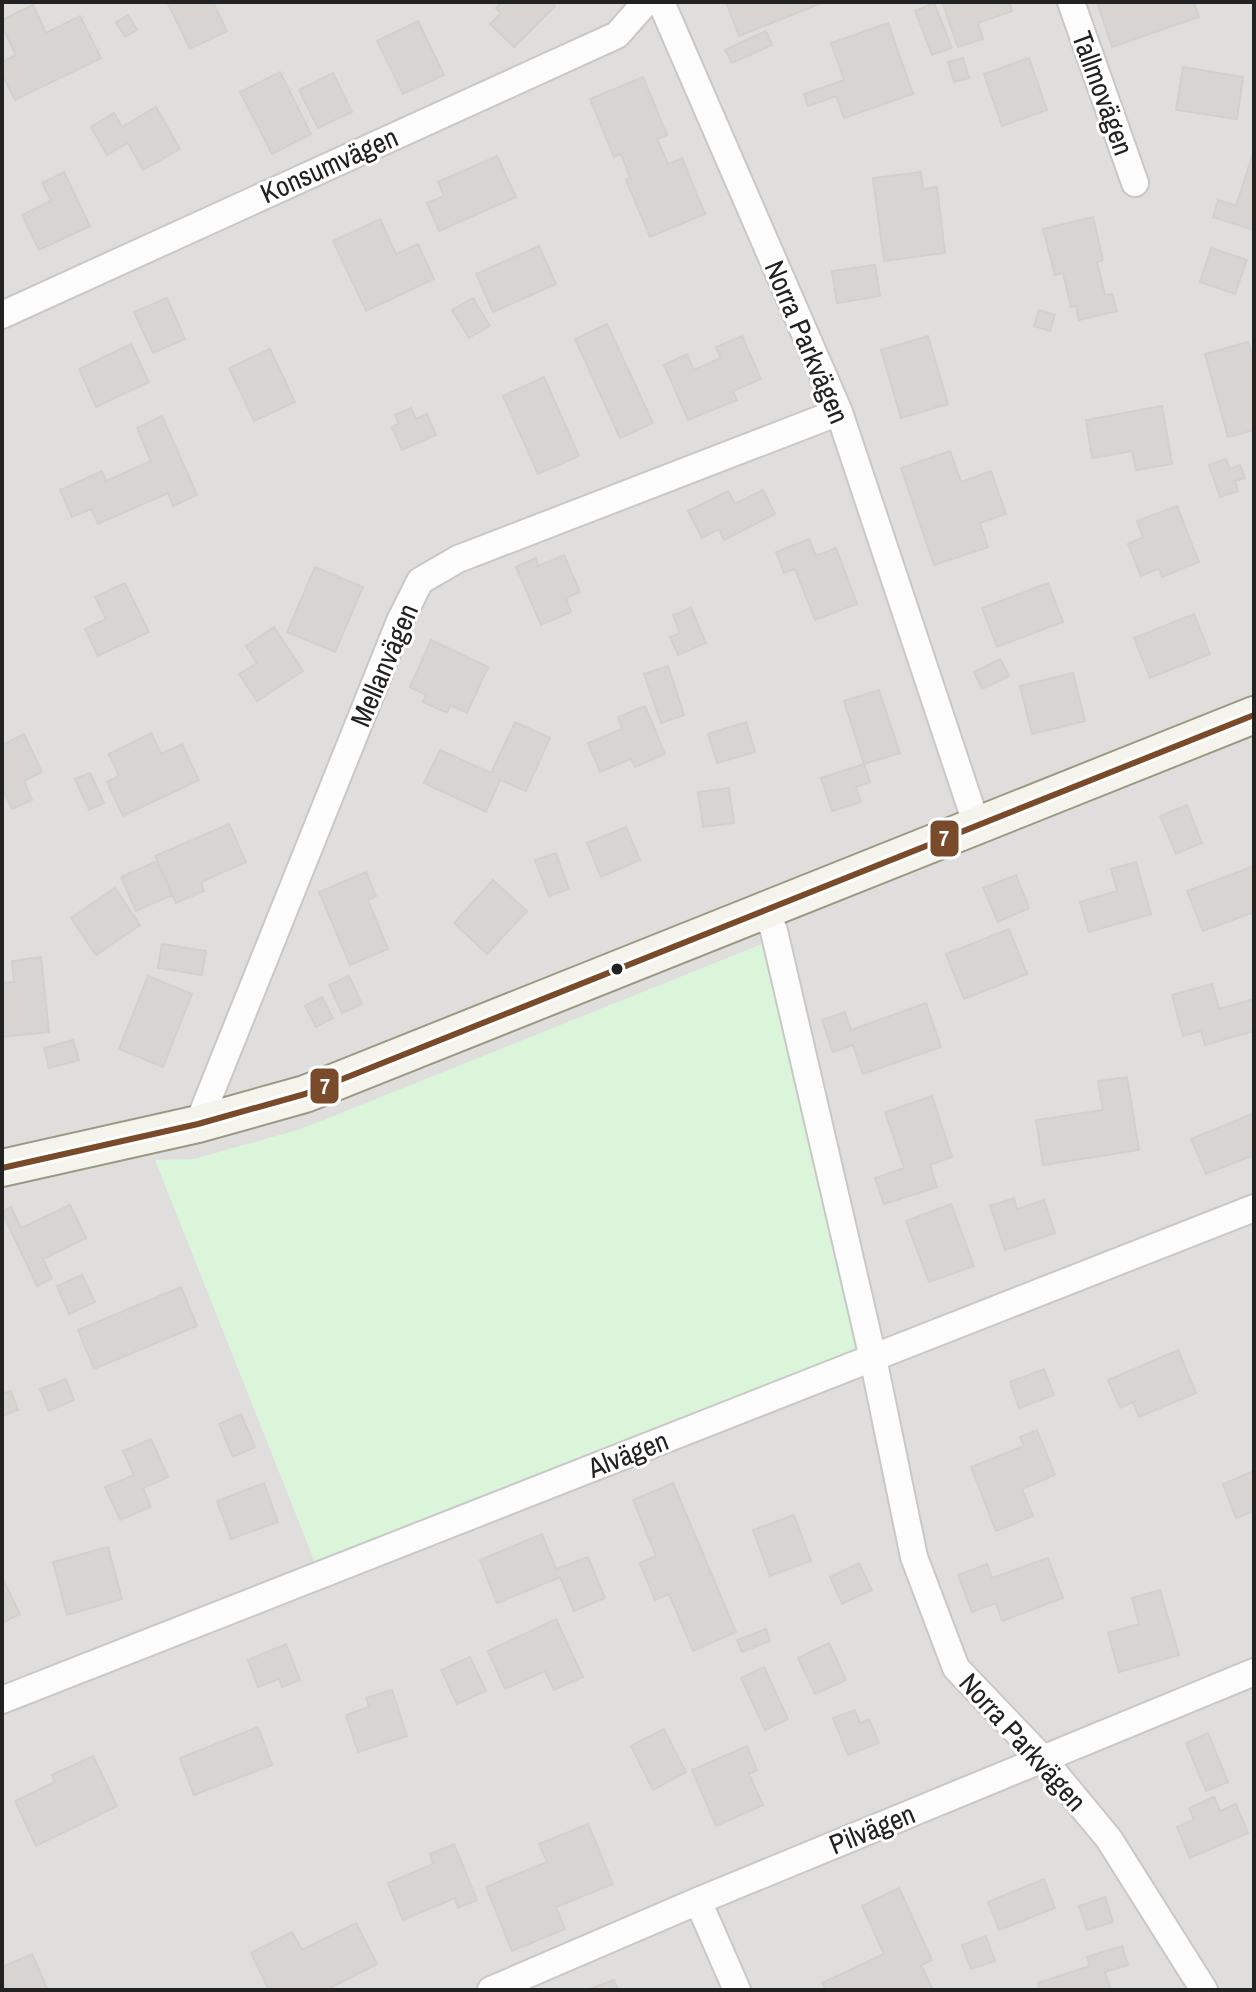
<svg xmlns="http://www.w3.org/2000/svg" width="1256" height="1992" font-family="'Archivo Narrow',sans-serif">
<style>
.residential{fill:#dfdedc}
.park{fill:#daf5da}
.building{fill:#d7d4d2;stroke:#d3d0cc;stroke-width:2}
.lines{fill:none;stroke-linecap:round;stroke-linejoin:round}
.street-casing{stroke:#c9c8c7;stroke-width:30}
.secondary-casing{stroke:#999a82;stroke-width:40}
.street{stroke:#fdfcfc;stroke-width:26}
.secondary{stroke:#f4f4ed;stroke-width:36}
.bus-1-casing{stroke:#fff;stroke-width:12}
.bus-1{stroke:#7a4b2a;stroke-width:6}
.bus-dot{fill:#222;stroke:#fff;stroke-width:3}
.labels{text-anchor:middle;stroke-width:6;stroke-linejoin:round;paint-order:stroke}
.street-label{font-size:28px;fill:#222;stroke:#fff}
.line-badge{stroke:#fff;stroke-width:3}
.badge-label{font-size:22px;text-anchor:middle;font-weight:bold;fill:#fff}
</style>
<rect width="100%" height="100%" fill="#f0eeeb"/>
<!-- residential -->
<path class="residential" d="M2,2H1254V1990H2Z"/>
<!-- park -->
<path class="park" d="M774,931L873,1358L320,1575L155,1160L194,1159L301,1129L762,944Z"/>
<!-- building -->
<path class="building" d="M167,2H213L227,31L190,49Z
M502,2H551L555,6L514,47L490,24L501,13L496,8Z
M726,2H824L739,36Z
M942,2H1009L1012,11L978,23L983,39L958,47Z
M1097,2H1194L1199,17L1112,47Z
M934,3L952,48L932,55L915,11Z
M33,5L46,33L80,16L101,58L15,100L2,74V62L16,55L2,26V20Z
M128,15L137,30L125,37L116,22Z
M418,21L444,75L403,94L377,41Z
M888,23L913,94L844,118L836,96L808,106L804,94L844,80L831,43Z
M766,31L772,45L732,63L725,50Z
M963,58L969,78L954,82L948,62Z
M1029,58L1047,110L1002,126L984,74Z
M1183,67L1243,77L1237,119L1176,110Z
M280,72L311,134L272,154L240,92Z
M333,73L352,112L318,128L299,90Z
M643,77L667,135L657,139L668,164L682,158L705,214L650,237L626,180L630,178L621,154L614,157L590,99Z
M156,107L180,149L143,170L128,143L107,155L91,127L114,113L122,127Z
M1254,150V230L1213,217L1218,200L1236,206Z
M497,156L516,197L439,231L427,203L444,196L438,182Z
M64,172L90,226L39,250L22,215L51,201L42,183Z
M921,172L923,189L937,187L945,253L884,261L873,178Z
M1093,217L1103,260L1097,262L1105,295L1112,294L1117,311L1079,320L1076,306L1071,307L1063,273L1055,275L1043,229Z
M380,219L396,254L418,244L434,279L366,311L333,241Z
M539,246L556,284L493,312L476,274Z
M1211,248L1247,260L1235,294L1200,282Z
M875,265L880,296L837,303L832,271Z
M167,298L185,339L153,353L134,312Z
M473,298L490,326L469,338L452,310Z
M1039,310L1055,315L1050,331L1034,326Z
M607,324L653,423L620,438L575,339Z
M742,336L761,379L733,391L737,400L688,420L664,365L687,354L694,370L721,358L716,347Z
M928,336L948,404L901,418L881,350Z
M1248,342L1254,361V430L1228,437L1205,354Z
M131,344L149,382L96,407L79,369Z
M270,349L295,402L254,421L229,368Z
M544,377L579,456L538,474L503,396Z
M1162,406L1172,464L1136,470L1132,451L1092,458L1086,420Z
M411,408L416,419L427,414L436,435L402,450L392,427L399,424L395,415Z
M162,416L197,495L173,506L168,493L98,524L91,509L72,517L60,490L102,471L106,481L151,461L137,428Z
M950,451L961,482L991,471L1006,514L980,523L988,547L934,565L901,468Z
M1226,459L1230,469L1240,465L1245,478L1235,481L1238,491L1220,497L1209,465Z
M763,490L775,514L724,540L719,529L702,538L688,511L728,491L735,504Z
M1177,506L1199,562L1162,577L1159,568L1141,576L1128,544L1143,537L1137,521Z
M809,539L816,556L836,548L857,604L815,620L795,569L784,573L776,552Z
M564,555L580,592L566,598L571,612L541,625L516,567L536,558L538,566Z
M315,567L363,587L335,652L287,632Z
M125,583L149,632L98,656L85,629L106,619L95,597Z
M1048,583L1063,622L997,647L982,608Z
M691,608L706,643L678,655L670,637L680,633L673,615Z
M1194,614L1210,654L1150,678L1134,638Z
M274,627L303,671L257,701L239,674L257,663L246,646Z
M431,640L488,667L467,713L450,705L447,713L423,702L426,695L410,687Z
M1000,659L1009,676L982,689L974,672Z
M668,666L684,715L661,723L644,674Z
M1073,673L1085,721L1032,734L1020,686Z
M879,690L900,753L864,764L844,701Z
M645,706L665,754L635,767L631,759L600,772L588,743L622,729L618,717Z
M515,722L550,738L526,791L500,780L486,812L424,783L440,750L491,773Z
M746,722L755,752L717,763L708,734Z
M151,733L161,754L182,744L199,780L123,816L107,782L119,776L109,754Z
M24,734L42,772L24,781L32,800L12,809L2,787V745Z
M864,764L870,782L856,787L861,802L832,811L821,778Z
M90,773L104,803L89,810L75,779Z
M729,788L734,823L703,827L698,792Z
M1187,805L1202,843L1176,854L1160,816Z
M229,824L246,862L201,882L204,891L176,903L155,856Z
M626,827L640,860L601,877L587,843Z
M556,853L569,889L549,896L535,860Z
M157,861L172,895L136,911L121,877Z
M1136,862L1151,914L1089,932L1080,902L1117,891L1111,869Z
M1254,866V912L1203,931L1187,891Z
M366,872L376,896L368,900L388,949L350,965L319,892Z
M1016,875L1029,908L998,922L983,888Z
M493,880L527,911L487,954L454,923Z
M115,888L140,925L96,955L71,918Z
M1009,929L1027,974L964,999L946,954Z
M162,944L206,951L202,975L158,968Z
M41,957L49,1032L2,1037V983L14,982L12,961Z
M148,976L192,994L163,1067L119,1049Z
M349,976L362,1004L342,1013L329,985Z
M1212,984L1219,1009L1254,999V1031L1205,1045L1201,1031L1183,1036L1172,995Z
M322,997L333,1018L316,1027L305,1006Z
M926,1003L941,1047L863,1074L853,1045L833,1052L822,1020L845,1012L851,1030Z
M73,1040L79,1060L49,1068L44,1048Z
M1127,1077L1139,1150L1043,1165L1036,1120L1103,1110L1098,1081Z
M932,1096L952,1157L930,1165L937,1187L884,1204L875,1178L904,1168L885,1112Z
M1254,1113V1155L1206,1174L1191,1139Z
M1014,1198L1017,1209L1044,1200L1055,1233L1005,1250L990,1206Z
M951,1204L974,1266L929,1282L906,1221Z
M70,1205L86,1238L43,1259L52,1278L37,1286L2,1212L11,1207L21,1228Z
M82,1275L95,1302L69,1314L57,1286Z
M181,1287L197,1326L94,1369L78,1330Z
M1178,1350L1196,1393L1139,1417L1133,1402L1120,1408L1108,1380Z
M1044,1369L1054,1395L1019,1408L1010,1382Z
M66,1379L74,1400L49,1411L40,1389Z
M11,1391L18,1410L2,1416V1394Z
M241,1414L255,1447L233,1457L219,1424Z
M1037,1430L1055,1475L1022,1489L1033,1516L996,1531L971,1467L1024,1446L1020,1437Z
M151,1439L168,1477L143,1488L151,1507L120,1520L105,1487L134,1475L123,1451Z
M1254,1471V1511L1236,1518L1223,1484Z
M264,1483L278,1522L231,1539L217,1501Z
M673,1483L736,1632L693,1651L669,1594L655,1600L640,1563L656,1556L633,1500Z
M794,1515L811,1561L770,1576L753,1530Z
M542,1534L556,1569L588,1557L605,1598L574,1611L560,1577L497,1603L480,1560Z
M108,1547L122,1599L67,1615L53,1562Z
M1048,1558L1063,1598L1002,1621L996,1603L972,1612L958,1575L987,1564L992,1578Z
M859,1563L872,1590L842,1604L830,1577Z
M2,1577L20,1614L2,1623Z
M1160,1590L1179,1655L1119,1672L1108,1633L1139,1624L1132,1598Z
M556,1619L583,1677L554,1690L545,1671L505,1689L488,1651Z
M766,1629L770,1641L742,1652L737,1640Z
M829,1643L846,1680L815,1694L798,1658Z
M286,1644L300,1680L282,1687L279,1679L258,1687L248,1660Z
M470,1657L486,1691L457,1704L441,1670Z
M764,1667L788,1719L765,1730L741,1678Z
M392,1690L407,1736L358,1752L346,1715L369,1707L366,1698Z
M855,1710L860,1723L869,1719L879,1743L848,1755L833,1718Z
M258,1727L272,1765L194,1795L180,1758Z
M664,1729L686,1772L653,1790L631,1746Z
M1208,1733L1228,1782L1206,1791L1186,1743Z
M747,1746L757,1770L749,1774L763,1805L716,1826L692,1770Z
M93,1756L117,1806L36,1846L15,1801L55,1782L52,1775Z
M1214,1797L1220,1811L1236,1804L1248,1833L1190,1858L1177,1827L1194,1820L1189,1808Z
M588,1824L613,1884L556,1907L565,1929L512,1951L486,1887L547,1862L539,1844Z
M454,1844L477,1900L458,1908L455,1898L403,1920L388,1883L433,1864L430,1854Z
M1044,1879L1055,1908L999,1930L988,1902Z
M899,1888L932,1960L921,1965L933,1990H826L822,1983L884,1954L862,1906Z
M1105,1897L1113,1922L1087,1930L1079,1906Z
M356,1923L377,1964L326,1990H269L251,1953L292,1932L302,1950Z
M986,1936L995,1961L971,1969L962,1945Z
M1122,1946L1128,1965L1105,1972L1111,1990H1040L1038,1983L1090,1966L1087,1957Z
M32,1954L48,1990H7L2,1979V1967Z
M614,1980L618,1990H591L590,1989Z"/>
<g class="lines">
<!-- street casing -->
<g class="street-casing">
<path id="street" d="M661,2L839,412L977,826
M1071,2L1135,183
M2,315L617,35L646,2
M765,909L774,931L873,1358L914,1557L956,1668L1042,1758L1109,1839L1204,1990
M198,1124L400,621L420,581L458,559L839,412
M2,1700L1254,1208
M698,1901L737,1990
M491,1990L698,1901L1254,1672"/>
</g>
<!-- secondary casing -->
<g class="secondary-casing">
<path id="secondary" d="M2,1168L198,1124L305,1094L1254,715"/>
</g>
<!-- street -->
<use href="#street" class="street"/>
<!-- secondary -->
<use href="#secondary" class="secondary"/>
<!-- bus-1 casing -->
<g class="bus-1-casing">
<path id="bus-1" d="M2,1168L198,1124L305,1094L1254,715"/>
</g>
<!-- bus-1 -->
<use href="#bus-1" class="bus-1"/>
</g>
<!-- markers -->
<circle class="bus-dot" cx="617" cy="969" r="7"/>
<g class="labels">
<!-- street labels -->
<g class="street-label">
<text transform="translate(1103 93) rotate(70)" y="10">Tallmovägen</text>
<text transform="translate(329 165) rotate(-24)" y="10">Konsumvägen</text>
<text transform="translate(807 342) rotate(67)" y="10">Norra Parkvägen</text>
<text transform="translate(384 665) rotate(-67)" y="10">Mellanvägen</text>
<text transform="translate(628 1454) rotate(-21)" y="10">Alvägen</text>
<text transform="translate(1023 1742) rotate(48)" y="10">Norra Parkvägen</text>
<text transform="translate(872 1829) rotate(-22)" y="10">Pilvägen</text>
</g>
</g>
<g class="line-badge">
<rect x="929" y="819" width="31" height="39" rx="8" fill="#7a4b2a"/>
<rect x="309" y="1067" width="31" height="38" rx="8" fill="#7a4b2a"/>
</g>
<g class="badge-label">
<text x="944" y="846">7</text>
<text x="325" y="1094">7</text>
</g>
<!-- border -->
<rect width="1256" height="1992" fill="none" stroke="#222222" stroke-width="8"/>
</svg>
